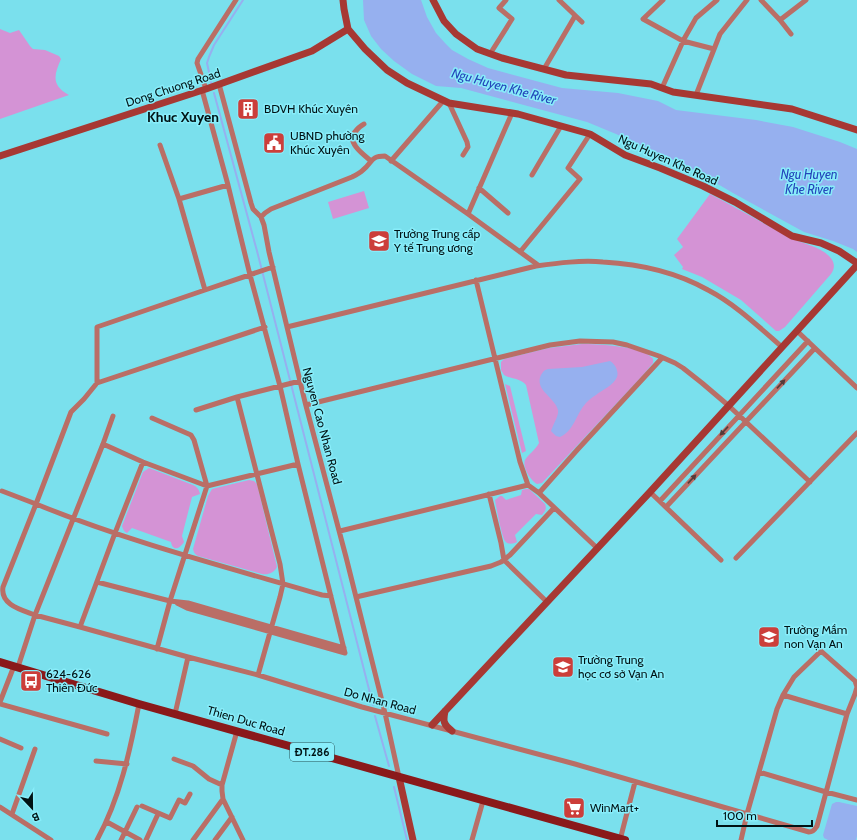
<svg xmlns="http://www.w3.org/2000/svg" width="857" height="840" font-family="Cabin,sans-serif">
<style>
.green{fill:#d493d5}
.water{fill:#96b0ef}
.lines{fill:none;stroke-linecap:round;stroke-linejoin:round}
.stream{stroke:#96b0ef;stroke-width:2}
.street{stroke:#ba6e66;stroke-width:5}
.secondary{stroke:#a73833;stroke-width:7}
.primary{stroke:#8a191a;stroke-width:8}
.oneway{fill:#543b39}
.labels{text-anchor:middle;stroke-width:3;stroke-linejoin:round;paint-order:stroke}
.shield{fill:#88edfa;stroke:#295459;stroke-width:1}
.shield-label{font-size:11px;font-weight:bold;fill:#001214}
.street-label{font-size:12px;fill:#001214;stroke:#88edfa}
.poi-label{font-size:12px;fill:#001214;stroke:#88edfa;text-anchor:start}
.water-label{font-size:13px;font-style:italic;fill:#2445ba;stroke:#88edfa}
.quarter-label{font-size:14px;font-weight:bold;fill:#001214;stroke:#88edfa}
</style>
<rect width="100%" height="100%" fill="#7ae0ed"/>
<!-- green -->
<path class="green" d="M0,29L10,33L19,30L30,46L33,49L45,50L59,56L61,59C54,75 51,85 69,95L0,119Z
M364,191L369,208L333,219L328,202Z
M710,194C737,208 762,223 789,237C802,244 820,246 830,257C835,263 835,268 831,274L785,327L779,331H776L741,300L702,277L682,269L683,267L674,255L683,247L677,239Z
M582,344C597,344 641,346 651,357C654,359 653,360 653,363L643,375L542,483L537,484C531,481 522,467 525,460C528,455 536,449 539,443L526,385C520,378 511,379 504,375L501,370V362L504,359L549,348Z
M505,384L510,386L526,451L522,453Z
M149,468L193,485C197,487 199,489 200,494L192,497L182,536L184,542C182,545 177,551 173,547C172,546 171,543 171,542L132,528L127,533C124,532 123,529 122,526L143,472Z
M249,480L254,481L257,484L277,567C274,573 268,575 262,574L198,556C195,554 194,553 193,549L208,496L212,489Z
M526,489H529L545,504C547,509 545,511 542,515L536,514L515,535L517,542C513,544 508,545 505,541C502,537 496,507 495,500L500,496H502L506,500L521,495L522,490Z"/>
<!-- water -->
<path class="water" d="M363,0H421L427,17L436,33L445,43L452,50L468,59L488,68L562,88L618,93L658,101L676,110L756,120L793,127L840,142L857,149V252L853,249L833,241L804,232L733,193L687,166L616,134L587,122L461,88L436,86L412,74L394,61L381,49L371,36L364,20Z
M610,361C615,364 619,371 617,377C614,385 602,390 596,395C592,397 589,400 586,403C576,414 574,431 560,437L556,436L551,431C553,424 559,416 558,410C555,397 534,390 541,375C543,372 544,370 548,369L582,367Z
M836,802H839L857,806V836L856,840H828L824,838L823,835L832,804Z"/>
<g class="lines">
<!-- stream -->
<path class="stream" d="M212,86L207,63L209,57L214,45L243,0
M214,93L257,251L373,705
M375,716L389,766
M394,787L407,840"/>
<!-- street -->
<path class="street" d="M559,0L582,22
M663,0L643,19L683,41L714,49
M761,0L780,20
M791,34L780,20L806,0
M490,54L512,19L499,8L506,0
M544,69L575,16
M219,84L251,203L253,209L261,217L264,225L269,252L305,402L346,557L385,713L399,777
M662,88L684,39L696,18L717,0
M206,89L197,63L198,59L236,0
M202,90L228,185L250,275L280,386L298,464L345,653
M696,95L720,34L747,0
M449,103L467,142L468,147L463,155
M364,124C360,126 357,129 354,133C347,143 364,155 371,161
M160,145L179,199L205,290L97,327V383L265,327
M391,161L444,100
M532,175L561,126
M479,188L508,213
M179,199L228,185
M468,214L512,113
M261,217L265,213L271,209L352,177C356,175 360,173 363,170C373,162 370,156 385,156L468,214L538,265
M520,252L580,179L568,168L590,134
M476,280L520,462L528,485L539,493L597,548
M205,290L273,267
M287,327L536,266C558,263 581,260 603,262C639,264 676,272 708,290C735,304 759,327 782,347
M797,331L857,388
M97,383L84,399L71,412L36,504C129,542 226,567 322,595L331,596
M237,397L280,564L283,584L280,597L258,675
M306,405L550,345L580,341L613,342L627,345L659,356L675,363L683,368L702,383L729,406L810,482
M196,410L237,397L300,381
M152,418L191,435L194,440L207,486L170,601L157,649
M103,444L143,462L207,486L298,464
M2,491L36,504L3,587C0,605 22,610 35,615L103,444L113,416
M650,492L721,560
M539,493L578,449L662,358
M489,494L501,543L504,560L547,602
M660,501L808,341
M666,507L815,348
M340,531L528,485
M736,558L857,433
M97,582L170,601L188,603L344,648
M356,597L491,566L501,562L510,555L554,508
M177,603L187,608L345,653
M80,627L115,533L143,462
M821,651L855,681L857,687L855,694L847,714L817,826C815,829 814,832 809,832L747,814L777,709L783,695L794,677Z
M18,667L35,615L80,627L188,657L258,675L362,707L575,764L747,814L741,840
M783,695L847,714
M0,702L14,666
M0,704L107,734
M175,714L188,657
M237,731L222,785V791L223,799L243,840
M0,739L21,748
M174,759L193,766L209,779L222,785
M96,761L127,764
M759,772L826,792L857,800
M142,806L170,818L179,800L185,803L190,794
M0,807L51,840
M12,814L35,749
M107,822L140,840
M97,840C120,798 130,751 139,704
M121,840L137,807
M146,840L158,814
M193,840L223,799
M215,840L232,817
M472,840L483,801
M620,840L635,782"/>
<!-- secondary -->
<path class="secondary" d="M343,0L344,9L348,29L365,49L387,70L407,83L449,103L518,114L590,134L625,155L660,168L703,186L735,202L792,236L821,243L839,251L857,263
M433,0L444,21L456,34L477,49L502,58L566,75L651,84L673,92L792,109L857,130
M0,156L206,89L312,51L348,29
M445,711C443,721 443,724 452,731
M432,725L650,492L857,265
M399,777L413,840"/>
<!-- primary -->
<path class="primary" d="M0,662L139,704L625,840"/>
</g>
<!-- one-way arrows -->
<defs><path id="oneway-solid" d="M-6-.8H1V-3.2L6.5 0L1 3.2V.8H-6Z"/></defs>
<g class="oneway">
<use href="#oneway-solid" transform="translate(781 384) rotate(-47)"/>
<use href="#oneway-solid" transform="translate(724 431) rotate(133)"/>
<use href="#oneway-solid" transform="translate(692 479) rotate(-47)"/>
</g>
<!-- icons -->
<defs>
<g id="building-square" transform="scale(1.15)"><rect x="-9" y="-9" width="18" height="18" rx="4" fill="#cc3e3a" stroke="#88edfa"/><path d="M-4-6H4V6H1V3H-1V6H-4ZM-2.5-4.3h1.7v1.8h-1.7ZM.8-4.3h1.7v1.8H.8ZM-2.5-1h1.7V.8h-1.7ZM.8-1h1.7V.8H.8Z" fill="#fff"/></g>
<g id="civic-square" transform="scale(1.15)"><rect x="-9" y="-9" width="18" height="18" rx="4" fill="#cc3e3a" stroke="#88edfa"/><path d="M-.6-6.5H3V-4.5H.6V-3L4-1V1h2V6H-6V1h2V-1L-.6-3ZM-1.2 2.5V6h2.4V2.5Z" fill="#fff"/></g>
<g id="university-square" transform="scale(1.15)"><rect x="-9" y="-9" width="18" height="18" rx="4" fill="#cc3e3a" stroke="#88edfa"/><path d="M0-5L7-2L0 1L-7-2ZM-4 1L0 2.5L4 1V4Q0 6-4 4Z" fill="#fff"/></g>
<g id="school-square" transform="scale(1.15)"><rect x="-9" y="-9" width="18" height="18" rx="4" fill="#cc3e3a" stroke="#88edfa"/><path d="M0-5L7-2L0 1L-7-2ZM-4 1L0 2.5L4 1V4Q0 6-4 4Z" fill="#fff"/></g>
<g id="bus-square" transform="scale(1.15)"><rect x="-9" y="-9" width="18" height="18" rx="4" fill="#cc3e3a" stroke="#88edfa"/><path d="M-5-6H5V4H4V6H2V4H-2V6H-4V4H-5ZM-3.5-4V0h7V-4ZM-3.5 1.2v1.5H-2V1.2ZM2 1.2v1.5H3.5V1.2Z" fill="#fff"/></g>
<g id="supermarket-square" transform="scale(1.15)"><rect x="-9" y="-9" width="18" height="18" rx="4" fill="#cc3e3a" stroke="#88edfa"/><path d="M-6-5.5h2.5l.6 2H6L4.5 2H-2.5L-4.4-4H-6ZM-1.5 3.2a1.3 1.3 0 1 0 .1 0ZM3 3.2a1.3 1.3 0 1 0 .1 0Z" fill="#fff"/></g>
</defs>
<g fill-rule="evenodd">
<use href="#building-square" x="248" y="109"/>
<use href="#civic-square" x="274" y="143"/>
<use href="#university-square" x="379" y="241"/>
<use href="#school-square" x="769" y="637"/>
<use href="#school-square" x="563" y="667"/>
<use href="#bus-square" x="31" y="681"/>
<use href="#supermarket-square" x="574" y="808"/>
</g>
<g class="labels">
<!-- shield labels -->
<rect class="shield" x="290" y="743" width="44" height="18" rx="3"/>
<g class="shield-label">
<text x="312" y="756">ĐT.286</text>
</g>
<!-- street labels -->
<g class="street-label">
<text transform="translate(173 88) rotate(-18)" y="4">Dong Chuong Road</text>
<text transform="translate(668 160) rotate(24)" y="4">Ngu Huyen Khe Road</text>
<text transform="translate(322 426) rotate(75)" y="4">Nguyen Cao Nhan Road</text>
<text transform="translate(380 701) rotate(15)" y="4">Do Nhan Road</text>
<text transform="translate(246 721) rotate(16)" y="4">Thien Duc Road</text>
</g>
<!-- poi labels -->
<g class="poi-label">
<text x="264" y="113">BDVH Khúc Xuyên</text>
<text x="290" y="140">UBND phường<tspan x="290" dy="14">Khúc Xuyên</tspan></text>
<text x="394" y="238">Trường Trung cấp<tspan x="394" dy="14">Y tế Trung ương</tspan></text>
<text x="784" y="634">Trường Mầm<tspan x="784" dy="14">non Vạn An</tspan></text>
<text x="578" y="664">Trường Trung<tspan x="578" dy="14">học cơ sở Vạn An</tspan></text>
<text x="46" y="678">624-626<tspan x="46" dy="14">Thiên Đức</tspan></text>
<text x="590" y="812">WinMart+</text>
</g>
<!-- water labels -->
<g class="water-label">
<text transform="translate(504 86) rotate(15)" y="5">Ngu Huyen Khe River</text>
<text x="809" y="179">Ngu Huyen<tspan x="809" dy="15">Khe River</tspan></text>
</g>
<!-- quarter labels -->
<g class="quarter-label">
<text x="183" y="122">Khuc Xuyen</text>
</g>
</g>
<!-- north arrow -->
<g transform="translate(32 808) rotate(158)" stroke="#88edfa" stroke-width="3" paint-order="stroke">
<path d="M0-3L7 15L0 10L-7 15Z" fill="#001214"/>
<text y="-6" font-size="11" font-weight="bold" text-anchor="middle" fill="#001214">B</text>
</g>
<!-- scale -->
<path d="M717 820v6h95v-6" fill="none" stroke="#001214" stroke-width="2"/>
<text x="723" y="820" font-size="12" fill="#001214" stroke="#88edfa" stroke-width="3" paint-order="stroke">100 m</text>
</svg>
